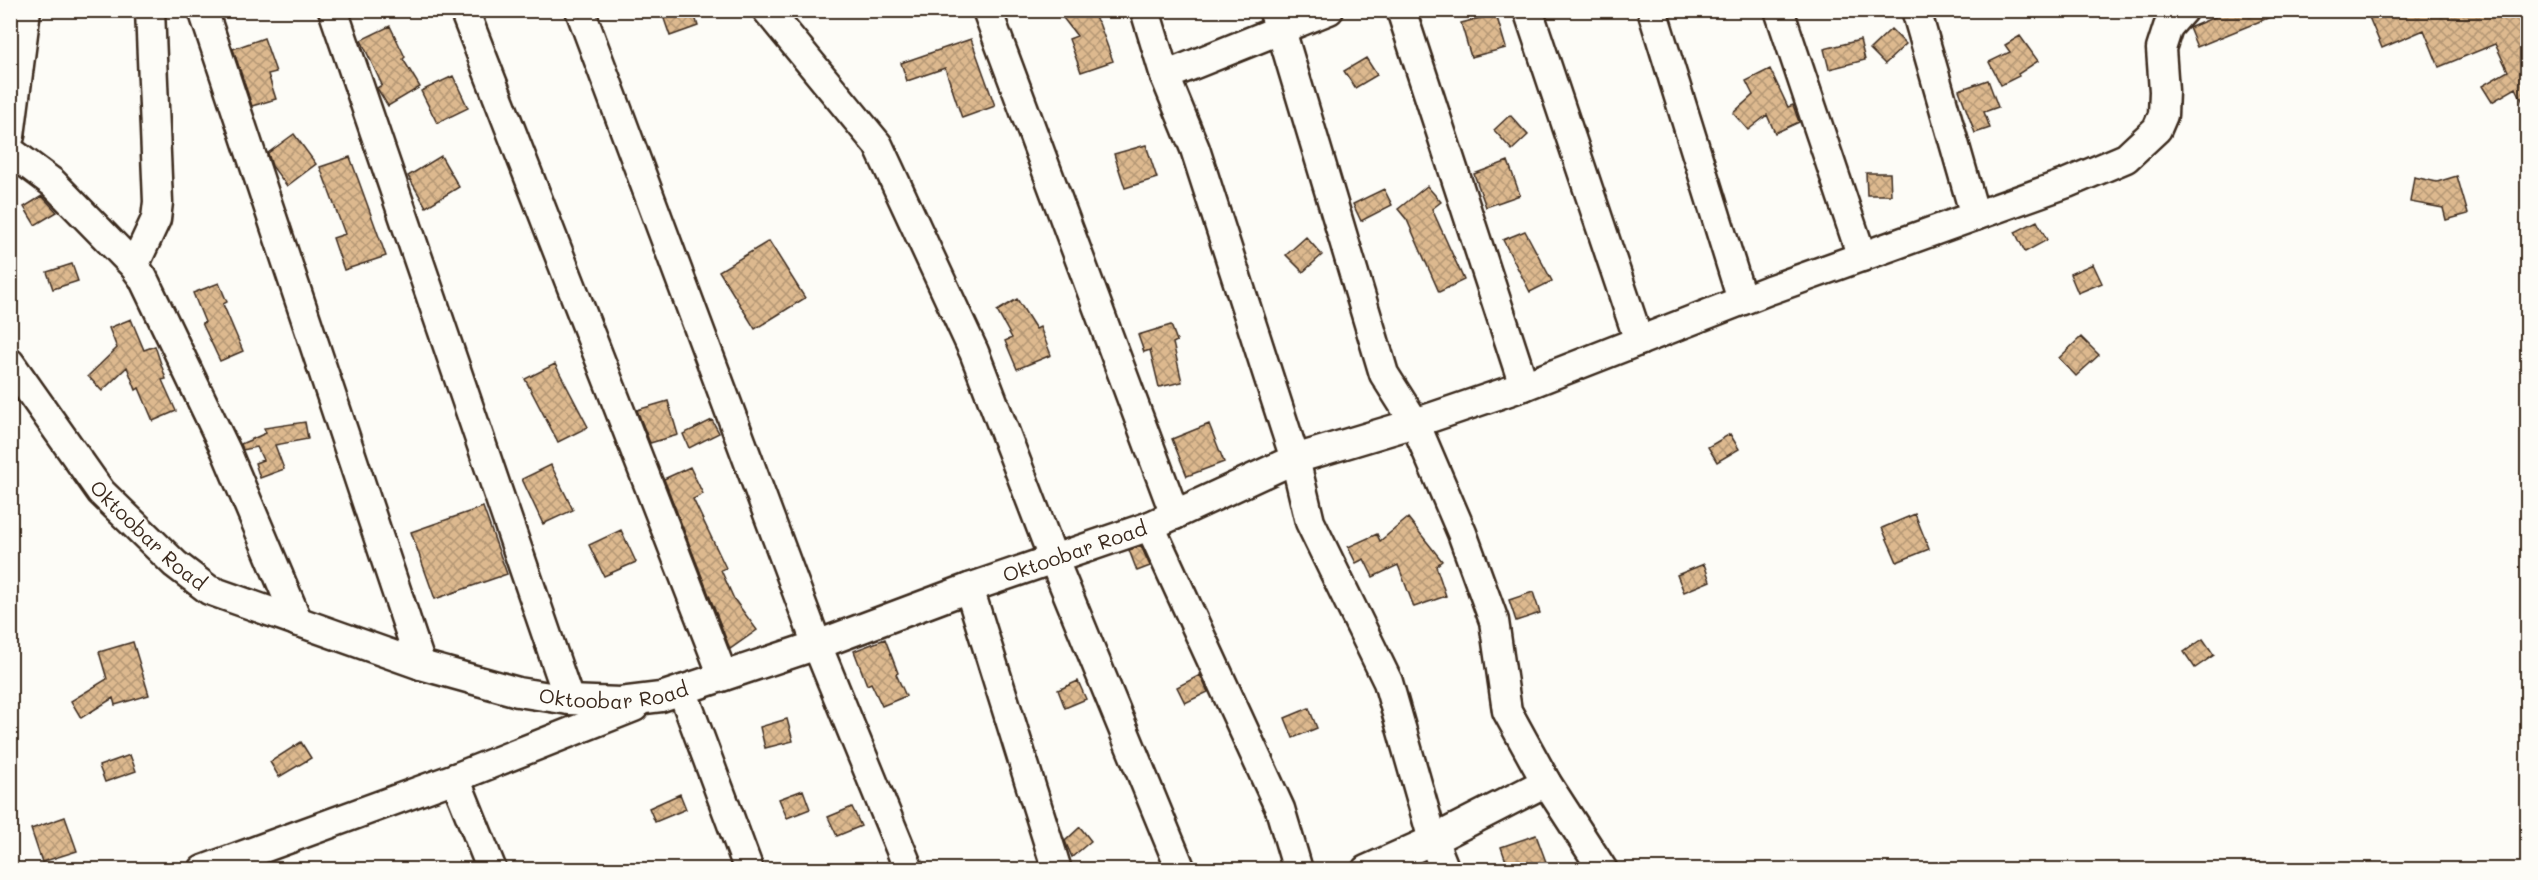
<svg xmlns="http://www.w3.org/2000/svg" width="2538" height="880" font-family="Mali,sans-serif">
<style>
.building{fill:url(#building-cross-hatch);stroke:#3b2a1e;stroke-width:1.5}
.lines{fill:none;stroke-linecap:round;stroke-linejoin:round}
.minor-casing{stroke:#3b2a1e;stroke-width:33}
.minor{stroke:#fdfcf7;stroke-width:28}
.labels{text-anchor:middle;stroke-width:6;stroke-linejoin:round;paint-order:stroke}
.street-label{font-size:20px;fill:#3b2a1e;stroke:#fdfcf7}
</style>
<defs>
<pattern id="building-cross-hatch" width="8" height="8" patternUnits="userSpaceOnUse" patternTransform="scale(1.5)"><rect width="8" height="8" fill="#ddb98f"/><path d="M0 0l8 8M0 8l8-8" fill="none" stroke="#b49774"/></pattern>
</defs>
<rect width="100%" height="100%" fill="#fdfcf7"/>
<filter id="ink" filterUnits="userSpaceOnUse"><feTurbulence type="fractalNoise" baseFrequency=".0167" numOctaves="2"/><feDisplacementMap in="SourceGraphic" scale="12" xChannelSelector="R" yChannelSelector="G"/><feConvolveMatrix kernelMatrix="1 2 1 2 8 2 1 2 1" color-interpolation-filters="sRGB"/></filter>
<g filter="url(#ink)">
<!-- building -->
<path class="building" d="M661,10H693L698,26L670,36Z
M1057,10H1089L1099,23L1113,61L1081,72L1069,39L1077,36Z
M2231,10H2285V11L2197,47L2189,28Z
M2366,10H2528V112L2516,88L2492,102L2482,86L2508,71L2495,44L2439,67L2424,30L2382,48Z
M1496,14L1506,48L1471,57L1461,23Z
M390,26L405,57L403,59L420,87L388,106L377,88L382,85L361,40Z
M1891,29L1906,44L1885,64L1870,49Z
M2020,36L2038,61L2018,74L2019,76L2001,85L1989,62L2010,52L2005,45Z
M264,38L276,72L268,74L276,99L252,106L233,49Z
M971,39L995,106L962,118L945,68L907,81L901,63Z
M1860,40L1865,60L1829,69L1824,49Z
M1366,58L1377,75L1355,88L1344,71Z
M1770,69L1788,107L1793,105L1799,122L1775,133L1767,115L1748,130L1733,113L1753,95L1746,81Z
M453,76L468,108L437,123L421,91Z
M1988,80L1998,107L1984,112L1990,128L1975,133L1959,90Z
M1510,115L1528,135L1512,150L1494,130Z
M294,134L316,164L287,186L272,166L268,153Z
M1146,145L1157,178L1125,188L1114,154Z
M441,156L459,187L426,207L408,176Z
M350,157L386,256L344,270L333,238L345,234L320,167Z
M1508,161L1520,195L1486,207L1474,174Z
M1866,173H1890L1891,195H1867Z
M2457,176L2468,214L2446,220L2443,208L2410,202L2414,177L2437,182Z
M1427,186L1441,202L1432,209L1464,280L1439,292L1407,220L1398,209Z
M1384,189L1392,205L1361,221L1353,204Z
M42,196L57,212L35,225L24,207Z
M2037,221L2047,240L2025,252L2015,232Z
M1525,231L1552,281L1530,292L1503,240Z
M1306,237L1322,255L1303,272L1286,255Z
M769,241L805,298L755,329L719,271Z
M72,264L78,281L53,289L47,272Z
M2093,264L2102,283L2078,293L2070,274Z
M219,283L227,302L223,304L243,351L220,361L202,323L205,322L193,293Z
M1017,299L1036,329L1040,327L1051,355L1017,369L1005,341L1012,338L997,311Z
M131,319L144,350L155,346L166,379L162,380L176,411L153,421L139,388L136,390L127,367L102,391L88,376L117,348L109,328Z
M1171,325L1177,341L1173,343L1182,382L1159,387L1150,350L1144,352L1138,335Z
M2081,337L2099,355L2076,376L2059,358Z
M555,364L588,427L558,442L525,379Z
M668,401L678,435L650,443L637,410Z
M712,420L719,433L689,448L683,434Z
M305,422L308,439L275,445L284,469L260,478L255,463L263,460L257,447L243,450L241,444L266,433L264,428Z
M1209,424L1224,462L1187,476L1172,439Z
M1730,434L1739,449L1717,462L1708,447Z
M551,465L573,510L543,524L522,479Z
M690,467L703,494L693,499L726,568L721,570L734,599L757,630L730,649L664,479Z
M483,507L507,574L435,599L411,532Z
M1915,514L1929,549L1897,562L1882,528Z
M1408,518L1442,561L1436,566L1446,596L1414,607L1398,565L1373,577L1364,559L1356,563L1348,547L1377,534L1380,541Z
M621,530L636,562L604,576L589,545Z
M1141,546L1150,566L1137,571L1129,550Z
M1704,564L1710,581L1684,592L1677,575Z
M1533,592L1540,613L1516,621L1509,600Z
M885,639L898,673L896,674L906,696L882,706L871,683L867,685L854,651Z
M2203,639L2214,655L2195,668L2184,652Z
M133,642L149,695L115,705L113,698L81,718L71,701L107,679L99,652Z
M1200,675L1208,692L1185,703L1177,687Z
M1078,681L1086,699L1065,708L1058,690Z
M1309,708L1317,728L1293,738L1285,718Z
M787,719L793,741L765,748L760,727Z
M301,742L311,758L279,777L270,762Z
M130,755L136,771L105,782L99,766Z
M803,790L810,809L787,818L779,799Z
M680,794L686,809L655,822L649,808Z
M852,807L861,826L837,836L828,817Z
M65,817L77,851L42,862L31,829Z
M1080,827L1091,841L1072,857L1065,841Z
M1536,835L1549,870H1509L1501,847Z"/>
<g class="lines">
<!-- minor casing -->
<g class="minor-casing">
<g id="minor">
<path d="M203,10L421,665"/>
<path d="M333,10L569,700"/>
<path d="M464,10L723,676"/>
<path d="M580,10L817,645L909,870"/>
<path d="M767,10L878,145L974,352L1053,558L1181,870"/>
<path d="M987,10L1175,515"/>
<path d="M1145,10L1165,76L1195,149L1295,459L1415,423L1462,533L1494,621L1507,711L1546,782L1603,870"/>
<path d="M1273,10L1281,30L1384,374L1415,423L1524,386L1769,290L2067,183L2126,158L2157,129L2163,115L2164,91L2161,49L2168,27L2183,10"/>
<path d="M1401,10L1524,386"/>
<path d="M1528,10L1639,341"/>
<path d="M1652,10L1742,300"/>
<path d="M1779,10L1862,257"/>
<path d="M1916,10L1975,216"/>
<path d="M1165,76L1329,10"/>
<path d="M10,136L26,10"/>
<path d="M10,151L53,183L134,266L143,278L226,451L298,622"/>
<path d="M134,266L156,219L158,202L150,10"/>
<path id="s1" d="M10,363L101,492L175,564L209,590L421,665L518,692L569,700L620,702L661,697L817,645L969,588L1150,526L1295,459L1310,522L1388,682L1433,840L1445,870"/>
<path d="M1150,526L1280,809L1298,870"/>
<path d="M969,588L1057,870"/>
<path d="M682,690L749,870"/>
<path d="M455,778L492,870"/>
<path d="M203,870L455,778L634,707"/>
<path d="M1366,870L1433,840L1546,782"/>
</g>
</g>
<!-- minor -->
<use href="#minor" class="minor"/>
</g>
</g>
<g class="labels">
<!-- street labels -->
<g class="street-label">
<text dy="7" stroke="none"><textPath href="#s1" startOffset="222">Oktoobar Road</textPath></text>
<text dy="7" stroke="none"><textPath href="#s1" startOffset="1212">Oktoobar Road</textPath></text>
<text dy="7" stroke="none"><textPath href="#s1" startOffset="726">Oktoobar Road</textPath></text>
</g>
</g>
<!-- margin -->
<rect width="2538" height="880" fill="none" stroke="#fdfcf7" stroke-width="36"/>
<rect x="18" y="18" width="2502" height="844" fill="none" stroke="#3b2a1e" stroke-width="2" filter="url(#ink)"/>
</svg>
